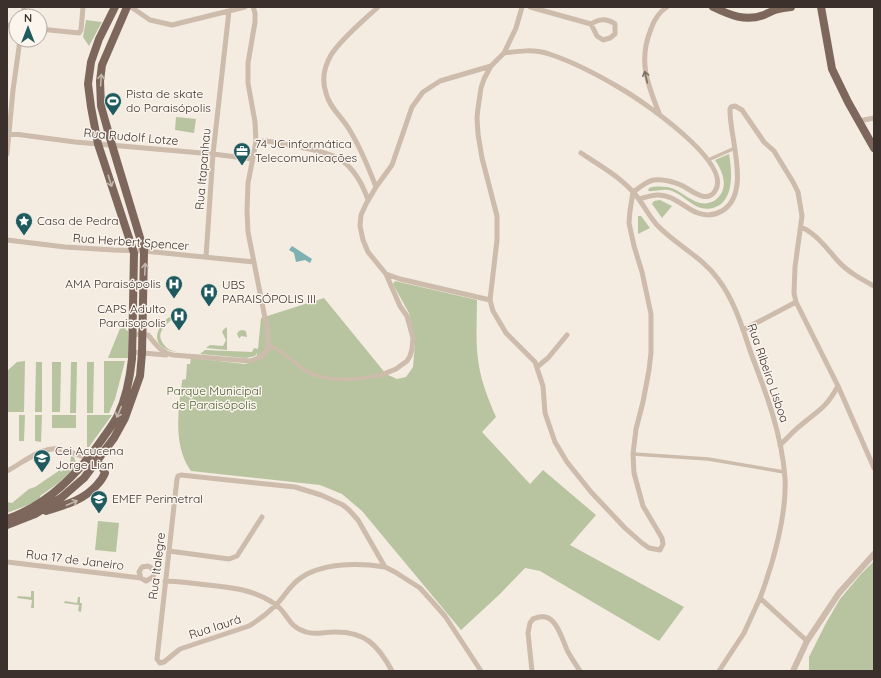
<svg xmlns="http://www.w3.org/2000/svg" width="881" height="678" font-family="Quicksand,sans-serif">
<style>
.green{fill:#b8c4a0}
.water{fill:#7fb0b2}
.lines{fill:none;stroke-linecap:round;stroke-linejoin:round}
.pedestrian{stroke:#cdbbac;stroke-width:3.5}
.minor{stroke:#cdbbac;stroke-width:5}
.tertiary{stroke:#cdbbac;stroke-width:6}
.primary{stroke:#7d675c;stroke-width:8}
.oneway{stroke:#7d6f65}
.oneway2{stroke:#c2b5ac}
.labels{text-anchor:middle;stroke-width:3;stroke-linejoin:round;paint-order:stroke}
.poi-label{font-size:12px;fill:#3b302b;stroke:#fbf5ee;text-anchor:start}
.street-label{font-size:12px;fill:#3b302b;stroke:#fbf5ee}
.park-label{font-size:12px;fill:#4a5a2e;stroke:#fbf5ee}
</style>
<rect width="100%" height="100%" fill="#f4ebe1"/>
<!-- green -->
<path class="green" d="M86,20L102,22L89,46L83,37Z
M176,117L196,119L194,133L175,130Z
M729,154C732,171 735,202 713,208C709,209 703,209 698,207C689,203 681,194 672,191C663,188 656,192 648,191L649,188C656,186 666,186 674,189C687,195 698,209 714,201C717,199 720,196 722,192C727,181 721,169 715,160Z
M660,200L672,206L662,218L652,204L654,201Z
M638,216H641L650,228L638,234Z
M395,281L477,300C477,322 475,345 479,366C482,384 489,401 496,417L482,432L530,484L543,470L596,515L570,545L684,607L659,641L540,571L525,568L500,594L461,630L362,511L342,494L320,485L191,471C173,446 178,411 182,382V380L186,379L187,364H190L191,358L245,364L256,361L257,353L255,356L246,358L200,354L205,350L252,352L254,348L258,349L261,318L324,298L386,374L397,379L406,377L413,367L415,343L409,313L394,286L393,284Z
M177,313C172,323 150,331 166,347C169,350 174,351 176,352C152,348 152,332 169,317L170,318V317Z
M123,321L126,330L128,331V358H108Z
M227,327V350L206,348L210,345L223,346L226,340L222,332L224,329Z
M242,330L246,331L247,337L241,336L240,338H239L237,334L239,331Z
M25,361L24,412H7V371L17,362Z
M104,361H125L115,399L109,413H104Z
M36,362H42V412H35Z
M52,362H61L60,412H52Z
M71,362H77L76,413H70Z
M87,362H94L93,413H87Z
M19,415H25L24,441H19Z
M35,415H42L41,442L35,441Z
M52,415H76V428H52Z
M87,415H112L89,447H87Z
M71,456L74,457L77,466L60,482L40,496L41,500L7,513V502L12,503L29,489L35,487L60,470L61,472L70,464Z
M98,521L119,523L116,552L95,550Z
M874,561V671H809V657L826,623L840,599L861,574Z
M31,591H34V608H31L32,600L17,598L18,596L31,597Z
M78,597H80V603H82L81,612L78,611L79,605L64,603L65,601L77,603Z"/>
<!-- water -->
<path class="water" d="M292,246L312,259L310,263L305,260L296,262L294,253L289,250Z"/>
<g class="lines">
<!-- pedestrian -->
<path class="pedestrian" d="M708,160L735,148
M269,345C283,351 292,361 305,370C326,383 358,380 381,375
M633,454L708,459L784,472"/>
<!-- minor -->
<path class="minor" d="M131,7L150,20L172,25L245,7
M530,7L591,24C598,19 607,18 615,24V34L610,38L603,40L597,36L591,24
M23,16L24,7
M7,25L16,26
M40,29L79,33L81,30L83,7
M504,53C519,51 534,49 549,54C574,62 598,75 620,88C641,100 734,163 715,191C707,204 692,191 683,186C674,182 664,179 654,180C646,181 640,188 633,192L630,211L629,223L634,246L642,272L651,314V353L649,370L643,402L636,429L633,454L634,473L643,506L662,538L663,544L660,550L649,548L642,543L625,528L591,492L567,462L555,442L545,413L543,386L535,362L506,333L493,311L490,300L497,240V216L482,158L478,134L477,118L478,108L481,88L484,79L491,66L504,53L516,28L522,7
M659,113C647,83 638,60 651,29C654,20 659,12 667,7
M859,121L874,118
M7,133L75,142L213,154L252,159
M256,142L265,141L273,142C291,145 322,150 338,158C353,166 363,185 368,200
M581,153C599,165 619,176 634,193C643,203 648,215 657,225C676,245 701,256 718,279C735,301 743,330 752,356C767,395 782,436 785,478C787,514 773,564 760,598L807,641
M7,154L13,90L20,40
M376,187C368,166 360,147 349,129C342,117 329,107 326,93C322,81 324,67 331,55C341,39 363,21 378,7
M639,199C644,198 651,195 657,195C673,194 684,208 698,213C706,216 715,215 722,211C752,193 729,137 730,109L731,107L735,106L742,110L764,142L774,151L793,182L798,192L802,216L795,267L794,293L796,302L838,386L874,468
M801,227C817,234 827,249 838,261C848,272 861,279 874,286
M7,240L65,247L114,250L144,251L254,262
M206,257L213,154L229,11
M386,274L400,279L490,300
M743,330L796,302
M132,334L148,335C155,343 161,353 173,355L250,361L261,357L268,349V333L248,232L247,211L248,183L256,142L255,122L248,83V63L255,22V13L253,7
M132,352L166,355
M537,367L548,358L567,335
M381,375L396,369L407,361L410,356L412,349L413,338L407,316L400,306L386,274L368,252L363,240L360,226L361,215L366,204L376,187L392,165L412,107L423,92L440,81L491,66
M780,445C787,439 793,431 801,425C819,410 826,408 838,386
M7,471C21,464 42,446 59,449C69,451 79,455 89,459
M169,551L229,559L237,556L262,517
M7,562L141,578L146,581L153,577C155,572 153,568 148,566L142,567L139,572L141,578
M385,567C359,563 320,562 298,580C289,587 284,597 276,605C268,613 259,620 249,626L180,649L164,662L160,663L157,659L177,479L178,476L181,475L295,487L321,495L343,505L349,510L358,520L385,567L395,572L420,588L430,599L445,616L481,671
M165,581C177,581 188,583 199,584C226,587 252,588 275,604C288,613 288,627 306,632C315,635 324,632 333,632C365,631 378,645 392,671
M532,671L528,633L530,623L533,619C556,608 561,638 568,652C572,659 576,665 580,671
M719,671L744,633L760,598"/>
<!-- tertiary -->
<path class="tertiary" d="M793,671L807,641L839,593L874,554"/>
<!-- primary -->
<path class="primary" d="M713,7C730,15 745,22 764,15C774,10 779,8 791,7
M821,7L832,69L848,102L874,148
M46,511C65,505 82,501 96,486C100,482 103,478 105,473L101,465L93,461
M7,519C48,505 79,473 103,438C108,431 114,423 118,415C126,398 130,378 132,359L134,253L98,144L91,107L88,84L91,62L99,39L115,7
M7,525L35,514L61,498L84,478L114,438L125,418L140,376L142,353L144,251L112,145L101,106L100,81L102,65L127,7"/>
</g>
<!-- one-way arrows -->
<defs><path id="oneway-shaft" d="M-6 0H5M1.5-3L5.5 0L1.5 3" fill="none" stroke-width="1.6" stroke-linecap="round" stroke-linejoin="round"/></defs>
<use class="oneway" href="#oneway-shaft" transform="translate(646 77) rotate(-103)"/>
<g class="oneway2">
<use href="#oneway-shaft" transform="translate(101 80) rotate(-86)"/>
<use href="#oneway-shaft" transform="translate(110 181) rotate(72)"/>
<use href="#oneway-shaft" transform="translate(145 269) rotate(-88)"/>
<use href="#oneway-shaft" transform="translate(119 412) rotate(113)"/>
<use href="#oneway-shaft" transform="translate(72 503) rotate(-23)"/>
</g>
<!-- icons -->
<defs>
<g id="stadium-pin" transform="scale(0.9)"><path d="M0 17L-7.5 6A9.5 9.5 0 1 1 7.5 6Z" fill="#1f5a5e" stroke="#fbf5ee"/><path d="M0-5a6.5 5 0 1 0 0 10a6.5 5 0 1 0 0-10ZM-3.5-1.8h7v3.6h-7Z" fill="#fff"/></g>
<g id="office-pin" transform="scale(0.9)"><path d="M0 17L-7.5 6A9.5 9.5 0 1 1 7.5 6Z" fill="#1f5a5e" stroke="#fbf5ee"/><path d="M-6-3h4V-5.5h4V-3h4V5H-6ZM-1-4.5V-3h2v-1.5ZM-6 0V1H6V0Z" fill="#fff"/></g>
<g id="sight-pin" transform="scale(0.9)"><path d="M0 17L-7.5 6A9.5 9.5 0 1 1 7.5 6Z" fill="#1f5a5e" stroke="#fbf5ee"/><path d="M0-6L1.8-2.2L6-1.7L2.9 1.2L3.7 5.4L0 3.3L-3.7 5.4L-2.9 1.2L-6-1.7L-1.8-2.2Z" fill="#fff"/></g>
<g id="hospital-pin" transform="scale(0.9)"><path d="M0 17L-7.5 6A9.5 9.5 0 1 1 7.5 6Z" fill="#1f5a5e" stroke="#fbf5ee"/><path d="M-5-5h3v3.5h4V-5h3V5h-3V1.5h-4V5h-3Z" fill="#fff"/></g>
<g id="school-pin" transform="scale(0.9)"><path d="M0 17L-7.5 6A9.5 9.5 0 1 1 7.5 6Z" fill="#1f5a5e" stroke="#fbf5ee"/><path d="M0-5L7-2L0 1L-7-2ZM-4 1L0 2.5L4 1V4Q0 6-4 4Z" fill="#fff"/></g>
</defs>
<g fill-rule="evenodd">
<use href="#stadium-pin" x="113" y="101"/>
<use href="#office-pin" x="242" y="151"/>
<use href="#sight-pin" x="24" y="221"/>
<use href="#hospital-pin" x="174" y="284"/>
<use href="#hospital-pin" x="209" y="292"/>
<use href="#hospital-pin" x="179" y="316"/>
<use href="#school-pin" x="42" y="458"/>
<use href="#school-pin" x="99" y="499"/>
</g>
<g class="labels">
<!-- poi labels -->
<g class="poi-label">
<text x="126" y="98">Pista de skate<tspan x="126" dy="14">do Paraisópolis</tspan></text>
<text x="255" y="148">74 JC informática<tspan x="255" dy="14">Telecomunicações</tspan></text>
<text x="37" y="225">Casa de Pedra</text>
<text x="161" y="288" text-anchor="end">AMA Paraisópolis</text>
<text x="222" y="289">UBS<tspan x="222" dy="14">PARAISÓPOLIS III</tspan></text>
<text x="166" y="313" text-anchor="end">CAPS Adulto<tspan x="166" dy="14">Paraisopolis</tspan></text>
<text x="55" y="455">Cei Acucena<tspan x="55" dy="14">Jorge Lian</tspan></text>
<text x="112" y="503">EMEF Perimetral</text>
</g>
<!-- street labels -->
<g class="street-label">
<text transform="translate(131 137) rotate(5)" y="4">Rua Rudolf Lotze</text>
<text transform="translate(203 169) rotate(-85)" y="4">Rua Itapanhau</text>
<text transform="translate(131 242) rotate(4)" y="4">Rua Herbert Spencer</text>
<text transform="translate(768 373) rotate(71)" y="4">Rua Ribeiro Lisboa</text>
<text transform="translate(75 560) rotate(7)" y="4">Rua 17 de Janeiro</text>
<text transform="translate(157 566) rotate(-83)" y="4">Rua Italegre</text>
<text transform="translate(215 627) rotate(-18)" y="4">Rua Iaurá</text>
</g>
<!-- park labels -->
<g class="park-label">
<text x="214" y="395">Parque Municipal<tspan x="214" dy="14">de Paraisópolis</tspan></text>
</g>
</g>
<!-- border -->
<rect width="881" height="678" fill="none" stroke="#3b302b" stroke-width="16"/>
<!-- north arrow -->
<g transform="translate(28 28)"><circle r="19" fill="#fbf5ee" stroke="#aea6a0"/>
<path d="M0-3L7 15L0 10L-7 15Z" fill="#1f5a5e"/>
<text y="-6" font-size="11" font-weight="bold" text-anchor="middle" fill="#3b302b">N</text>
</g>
</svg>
